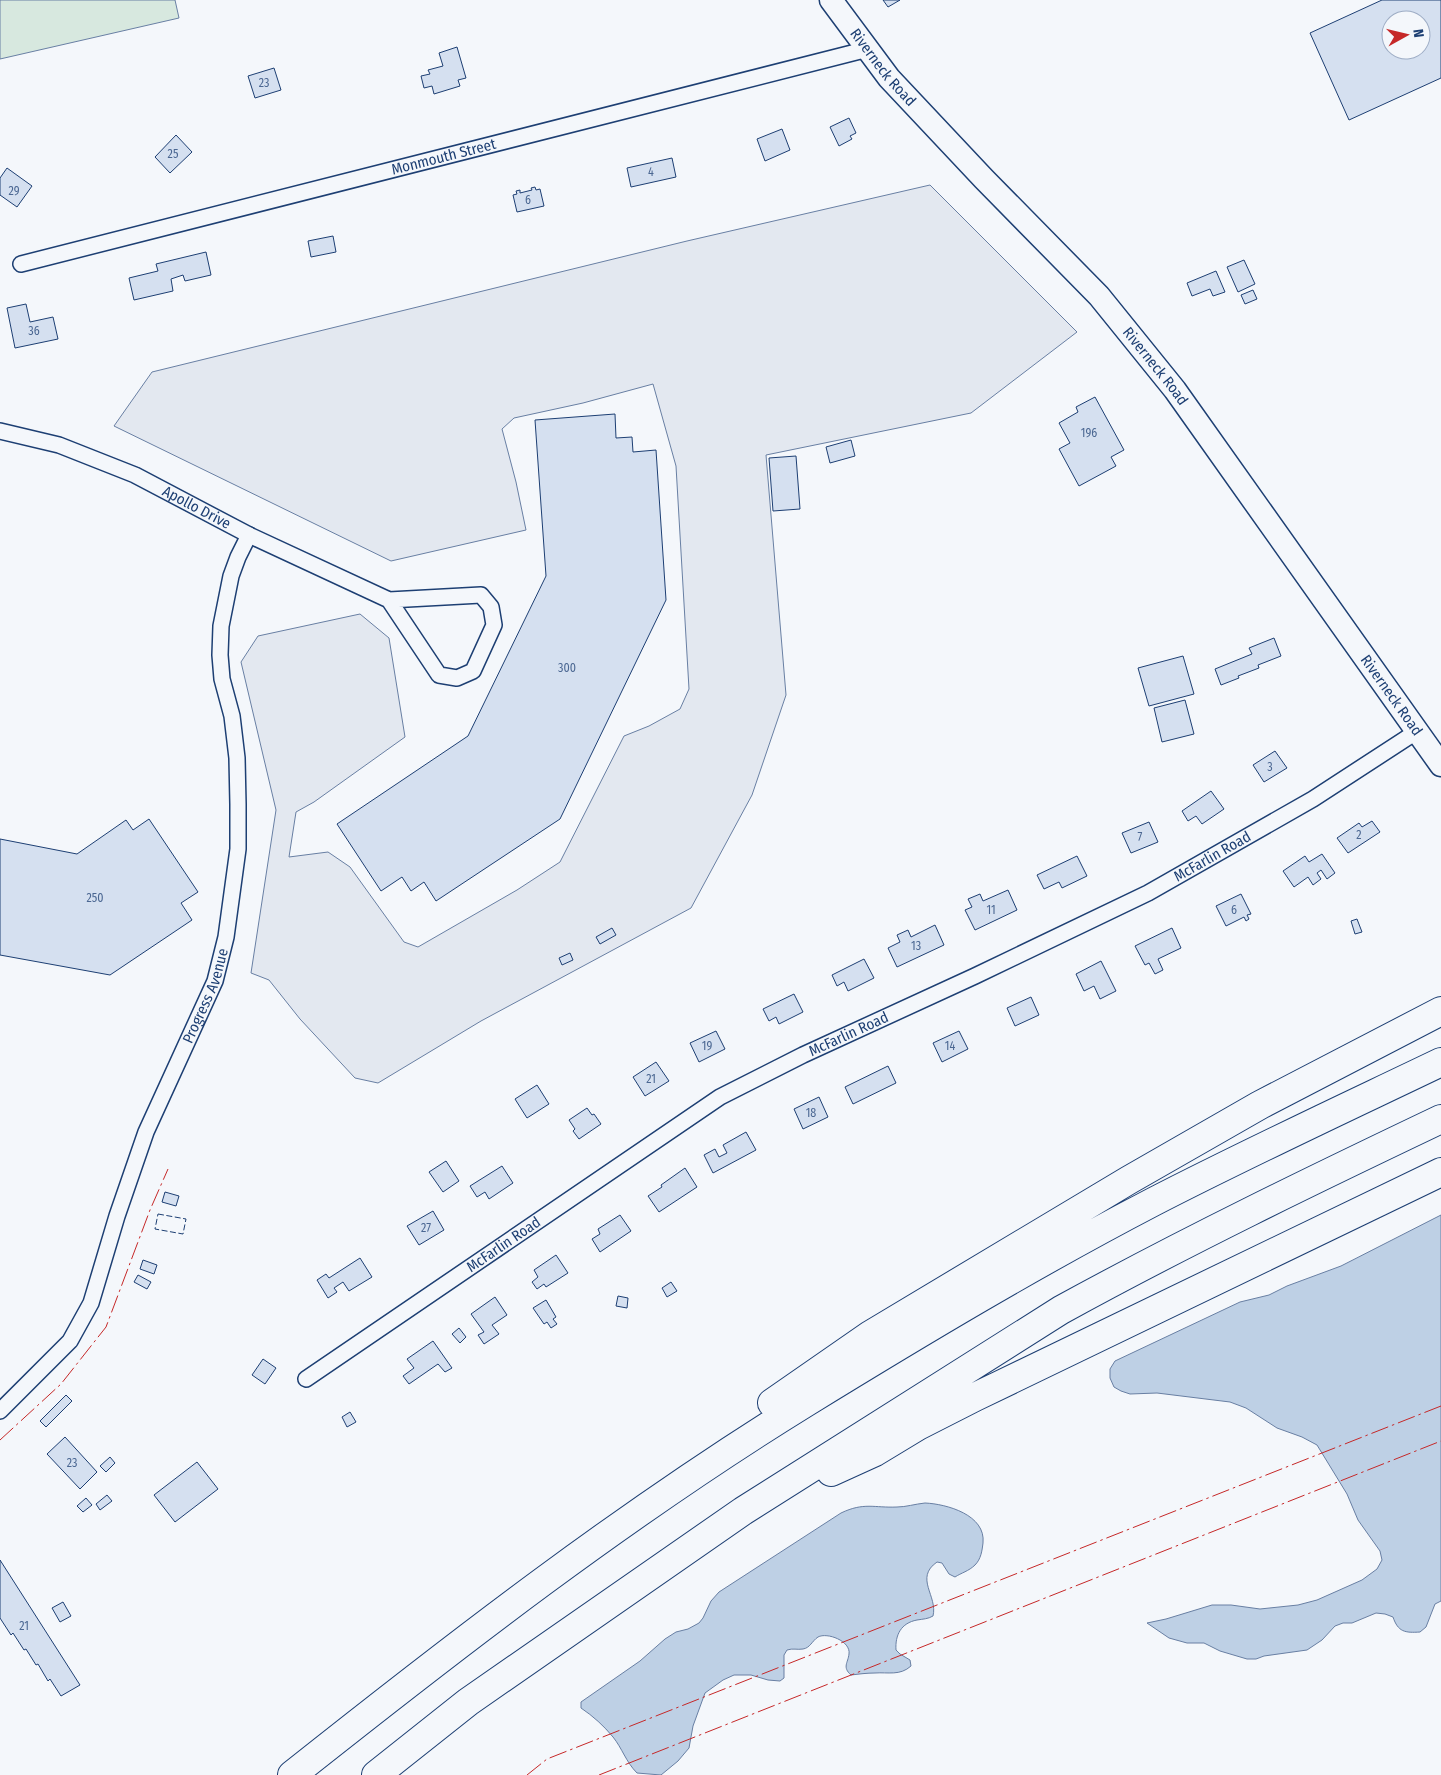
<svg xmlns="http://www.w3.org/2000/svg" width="1441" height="1775" font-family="'Fira Sans Condensed',sans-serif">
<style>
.green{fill:#d7e8df;stroke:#687fa3}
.parking{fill:#e3e8f0;stroke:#687fa3}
.water{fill:#bed0e5;stroke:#687fa3}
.building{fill:#d5e0f0;stroke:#1d3f73;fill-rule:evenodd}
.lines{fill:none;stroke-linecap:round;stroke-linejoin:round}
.street-casing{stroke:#1d3f73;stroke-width:18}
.secondary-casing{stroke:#1d3f73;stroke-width:25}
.highway-casing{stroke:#1d3f73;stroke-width:30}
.street{stroke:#f4f7fb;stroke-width:15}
.secondary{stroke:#f4f7fb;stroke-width:22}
.highway{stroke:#f4f7fb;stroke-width:28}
.fence{stroke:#1d3f73;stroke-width:1;stroke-dasharray:6 2.5;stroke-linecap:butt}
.power{stroke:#c62828;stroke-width:1;stroke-dasharray:18 4 2.5 4;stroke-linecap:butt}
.labels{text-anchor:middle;stroke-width:4;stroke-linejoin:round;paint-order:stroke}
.number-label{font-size:12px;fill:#4b6792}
.street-label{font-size:15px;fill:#1d3f73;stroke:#f4f7fb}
</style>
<rect width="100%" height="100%" fill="#f4f7fb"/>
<!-- green -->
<path class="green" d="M0,0H175L179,18L0,59Z"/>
<!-- parking -->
<path class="parking" d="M930,185L1077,332L971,413L766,455L786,695L752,795L691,908L481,1021L378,1083L355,1078L300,1019L269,980L251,973L276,810L241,662L258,636L360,614L389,638L405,737L314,802L296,812L289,857L328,852L350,867L404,942L418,947L517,890L560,862L624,736L649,726L680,709L689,689L676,466L653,384L583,403L514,418L502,429L516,482L526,530L391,561L114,426L152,372L687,241Z"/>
<!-- water -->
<path class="water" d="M1441,1215V1601L1435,1604L1426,1627L1420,1632C1405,1633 1398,1632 1393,1617L1385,1614L1376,1613L1352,1623H1343L1335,1626L1322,1640L1307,1650L1264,1656L1256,1659H1247L1220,1651L1204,1643H1187L1169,1638L1147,1623L1166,1619L1212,1605H1231L1260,1609L1298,1605L1317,1600L1362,1580L1377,1569L1382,1560L1380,1551L1358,1520L1347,1494L1317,1445L1302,1437L1277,1428L1246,1408L1230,1402L1157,1393L1130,1394L1121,1391L1114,1387L1110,1378V1369L1115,1361L1240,1302L1269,1295L1287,1286L1341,1266Z
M925,1503C947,1504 986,1515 983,1543C982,1551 981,1559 975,1565C969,1571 961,1573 955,1577L949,1574L942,1563L937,1562C914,1578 938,1596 933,1616C928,1619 923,1619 917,1620C901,1623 895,1635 896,1650L900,1654L910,1660L911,1666C900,1676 888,1672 875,1673C867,1673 859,1674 851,1675C842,1667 848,1663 849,1654C851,1641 827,1632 818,1637C812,1641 810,1648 803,1649C797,1650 793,1648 787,1650L784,1655V1678L780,1681L768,1680L751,1675H734L723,1680L705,1693L693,1726L689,1748L678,1761L661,1775L637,1773C626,1762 622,1748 613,1737C604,1726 593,1716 581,1708V1702L640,1661L665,1639L676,1632L688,1629L699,1623L703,1618L711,1601L719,1592L841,1513C864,1502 874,1508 897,1507C906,1507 915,1504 925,1503Z"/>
<!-- building -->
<path class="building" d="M883,0H900L888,7Z
M1382,0H1441V78L1349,120L1310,33ZM1391,20H1421V50H1391Z
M457,47L466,78L458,80L460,86L434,94L432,86L424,88L421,76L430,74L428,70L443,66L439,53Z
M274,68L281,90L255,98L248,76Z
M849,118L856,133L850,136L852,139L839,146L830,127Z
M782,129L790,150L765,161L757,139Z
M176,135L192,152L170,173L155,157Z
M672,158L676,177L631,187L627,168Z
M7,168L32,186L17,207L0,195V178Z
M535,187L536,190L540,189L544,206L517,212L513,195L517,194L516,191L520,190V193L532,190L531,188Z
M333,236L336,252L311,257L308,241Z
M206,252L211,275L185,281L183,275L171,279L173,291L134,300L129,278L158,271L156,264Z
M1244,260L1255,284L1238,292L1227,267Z
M1216,271L1225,292L1213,296L1210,289L1192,296L1187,283Z
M1253,290L1257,299L1245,304L1241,295Z
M26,304L30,322L53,317L58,339L15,348L7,308Z
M1095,397L1124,450L1111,457L1116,466L1079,486L1059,449L1070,443L1059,423L1078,412L1076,407Z
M615,414L616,438L632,437L633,452L656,450L666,600L560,819L436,901L424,882L411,891L402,877L381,891L337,824L468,736L546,576L535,420Z
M851,440L855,456L830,463L826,447Z
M796,456L800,509L773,511L769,458Z
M1274,638L1281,656L1258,665L1259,668L1238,676L1239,678L1221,685L1215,669L1252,654L1249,648Z
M1183,656L1194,694L1149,706L1138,668Z
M1185,700L1194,734L1162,742L1154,708Z
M1275,751L1287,768L1264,782L1253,765Z
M1211,791L1224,809L1202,824L1196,816L1188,821L1182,811Z
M149,819L198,892L181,903L192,920L110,975L0,955V839L77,854L126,820L133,830Z
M1372,821L1380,832L1348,853L1337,838L1359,823L1362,827Z
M1149,822L1158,842L1131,853L1122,833Z
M1322,854L1335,873L1327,879L1321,870L1317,873L1321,879L1313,885L1308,877L1294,887L1283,871L1305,856L1309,862Z
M1077,856L1087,876L1062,888L1059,882L1044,889L1037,875Z
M1008,890L1017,910L975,930L965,910L972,907L968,899L980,894L983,901Z
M1241,894L1251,914L1247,915L1249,919L1246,921L1244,917L1226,926L1216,906Z
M1357,919L1362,932L1355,934L1351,921Z
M935,925L944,945L897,967L888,948L900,942L897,935L908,930L911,937Z
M612,928L616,935L600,944L596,937Z
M1172,928L1181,948L1158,959L1163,970L1155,974L1149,963L1145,965L1135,946Z
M570,953L573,960L562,965L559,958Z
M864,959L874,978L848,991L844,982L837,986L832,975Z
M1101,961L1116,991L1100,999L1094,986L1084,991L1076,974Z
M794,994L803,1012L779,1024L776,1017L769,1021L763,1009Z
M1031,997L1039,1015L1015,1026L1007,1008Z
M716,1031L725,1049L699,1062L690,1043Z
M959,1031L968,1049L942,1062L933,1043Z
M656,1062L669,1081L645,1096L633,1077Z
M888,1066L896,1083L853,1104L845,1087Z
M537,1085L549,1104L527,1118L515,1099Z
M819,1097L828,1117L803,1129L794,1109Z
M587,1108L592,1115L594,1114L601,1124L579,1139L573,1131L575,1129L569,1120Z
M746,1132L756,1150L713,1173L704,1155L715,1149L719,1157L727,1153L723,1145Z
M446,1161L459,1181L443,1192L429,1172Z
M502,1166L513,1183L489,1199L485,1192L477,1197L470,1186Z
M685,1168L697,1187L659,1212L648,1196L662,1187L661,1185Z
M165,1192L179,1196L176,1206L162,1202Z
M433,1211L444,1230L419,1245L407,1226Z
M620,1215L631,1231L600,1252L592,1239L600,1234L598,1229Z
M556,1255L568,1273L546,1287L544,1284L537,1289L532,1282L538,1277L534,1270Z
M360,1258L372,1277L349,1291L343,1282L334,1288L337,1292L328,1298L317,1280L326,1274L329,1278Z
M143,1260L157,1265L154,1274L140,1269Z
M138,1275L151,1282L147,1289L134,1282Z
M671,1282L677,1291L667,1297L662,1288Z
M618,1296L628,1298L627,1308L616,1306Z
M495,1297L507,1315L492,1325L499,1334L484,1344L478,1335L484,1332L471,1314Z
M546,1300L556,1317L553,1319L557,1324L551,1328L547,1322L544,1324L533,1308Z
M459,1328L466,1337L460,1343L452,1334Z
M433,1341L452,1368L445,1372L438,1364L409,1384L403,1376L414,1368L407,1359Z
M263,1359L276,1368L265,1384L252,1375Z
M66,1395L72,1401L46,1427L40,1421Z
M350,1412L356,1422L347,1427L342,1417Z
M65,1437L97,1472L80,1489L47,1454Z
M110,1457L115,1463L106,1472L100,1466Z
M197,1462L218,1489L175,1522L154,1495Z
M107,1495L112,1501L100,1510L96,1504Z
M86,1498L92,1505L83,1512L77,1506Z
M0,1560L80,1685L61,1696L50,1679L48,1681L38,1664L36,1665L26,1649L24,1650L13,1633L11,1635L0,1618Z
M63,1602L71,1616L60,1622L52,1608Z"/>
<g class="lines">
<!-- street casing -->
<g class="street-casing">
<g id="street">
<path id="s1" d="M21,264L868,49"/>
<path id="s2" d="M0,431L59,445L135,475L249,535L389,600L481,595L491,607L494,625L473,671L457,678L439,675L389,600"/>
<path id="s3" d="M306,1379L720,1097L803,1055L975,976L1148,893L1313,799L1416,732"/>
<path id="s4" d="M0,1411L70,1341L91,1303L117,1216L146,1132L215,981L226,937L238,849V804L237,758L232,716L222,679L220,655L221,626L231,576L238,557L249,535"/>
</g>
</g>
<!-- secondary casing -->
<g class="secondary-casing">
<g id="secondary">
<path id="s5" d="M831,0L889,78L984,179L1099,296L1175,390L1441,765"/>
</g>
</g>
<!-- highway casing -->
<g class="highway-casing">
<path id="highway" d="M772,1403L870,1335L1129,1180L1260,1105L1441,1011
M831,1472L875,1452L918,1426L975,1397L1441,1172
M292,1775C457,1644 625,1514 805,1403C919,1333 1034,1264 1153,1202C1248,1153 1345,1108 1441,1062
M376,1775L468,1702L743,1511L1061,1310C1185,1242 1313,1180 1441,1119"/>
</g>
<!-- street -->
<use href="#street" class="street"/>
<!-- secondary -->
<use href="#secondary" class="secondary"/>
<!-- highway -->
<use href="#highway" class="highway"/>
<!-- fence -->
<path class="fence" d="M158,1214L186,1219L183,1234L155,1229Z"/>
<!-- power -->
<path class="power" d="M0,1440L61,1384L106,1327L150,1210L168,1169
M527,1775L547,1759L1441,1406
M599,1775L1441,1441"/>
</g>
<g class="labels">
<!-- number labels -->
<g class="number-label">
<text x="264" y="87">23</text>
<text x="173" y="158">25</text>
<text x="651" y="176">4</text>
<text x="14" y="195">29</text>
<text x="528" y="204">6</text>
<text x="34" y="335">36</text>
<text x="1089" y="437">196</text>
<text x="567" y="672">300</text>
<text x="1270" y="771">3</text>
<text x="1359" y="839">2</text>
<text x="1140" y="841">7</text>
<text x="95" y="902">250</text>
<text x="991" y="914">11</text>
<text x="1234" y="914">6</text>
<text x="916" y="950">13</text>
<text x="707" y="1050">19</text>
<text x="950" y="1050">14</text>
<text x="651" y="1083">21</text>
<text x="811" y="1117">18</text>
<text x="426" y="1232">27</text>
<text x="72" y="1467">23</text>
<text x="24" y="1630">21</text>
</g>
<!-- street labels -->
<g class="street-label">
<text dy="5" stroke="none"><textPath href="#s5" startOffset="85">Riverneck Road</textPath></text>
<text dy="5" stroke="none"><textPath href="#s1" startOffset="436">Monmouth Street</textPath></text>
<text dy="5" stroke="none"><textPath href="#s5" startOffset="490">Riverneck Road</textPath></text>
<text dy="5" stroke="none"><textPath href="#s2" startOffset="212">Apollo Drive</textPath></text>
<text dy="5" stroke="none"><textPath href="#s5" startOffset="895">Riverneck Road</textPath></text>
<text dy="5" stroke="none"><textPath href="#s3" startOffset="1049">McFarlin Road</textPath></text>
<text dy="5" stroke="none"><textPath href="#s4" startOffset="471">Progress Avenue</textPath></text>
<text dy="5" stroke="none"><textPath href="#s3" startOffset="644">McFarlin Road</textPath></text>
<text dy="5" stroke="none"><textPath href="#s3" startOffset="239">McFarlin Road</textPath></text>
</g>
</g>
<!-- north arrow -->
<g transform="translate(1406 35) rotate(82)"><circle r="24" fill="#f4f7fb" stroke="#9eadc5"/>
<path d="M0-4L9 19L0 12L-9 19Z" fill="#c62828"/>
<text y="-8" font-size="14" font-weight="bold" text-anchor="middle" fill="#1d3f73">N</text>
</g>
</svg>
